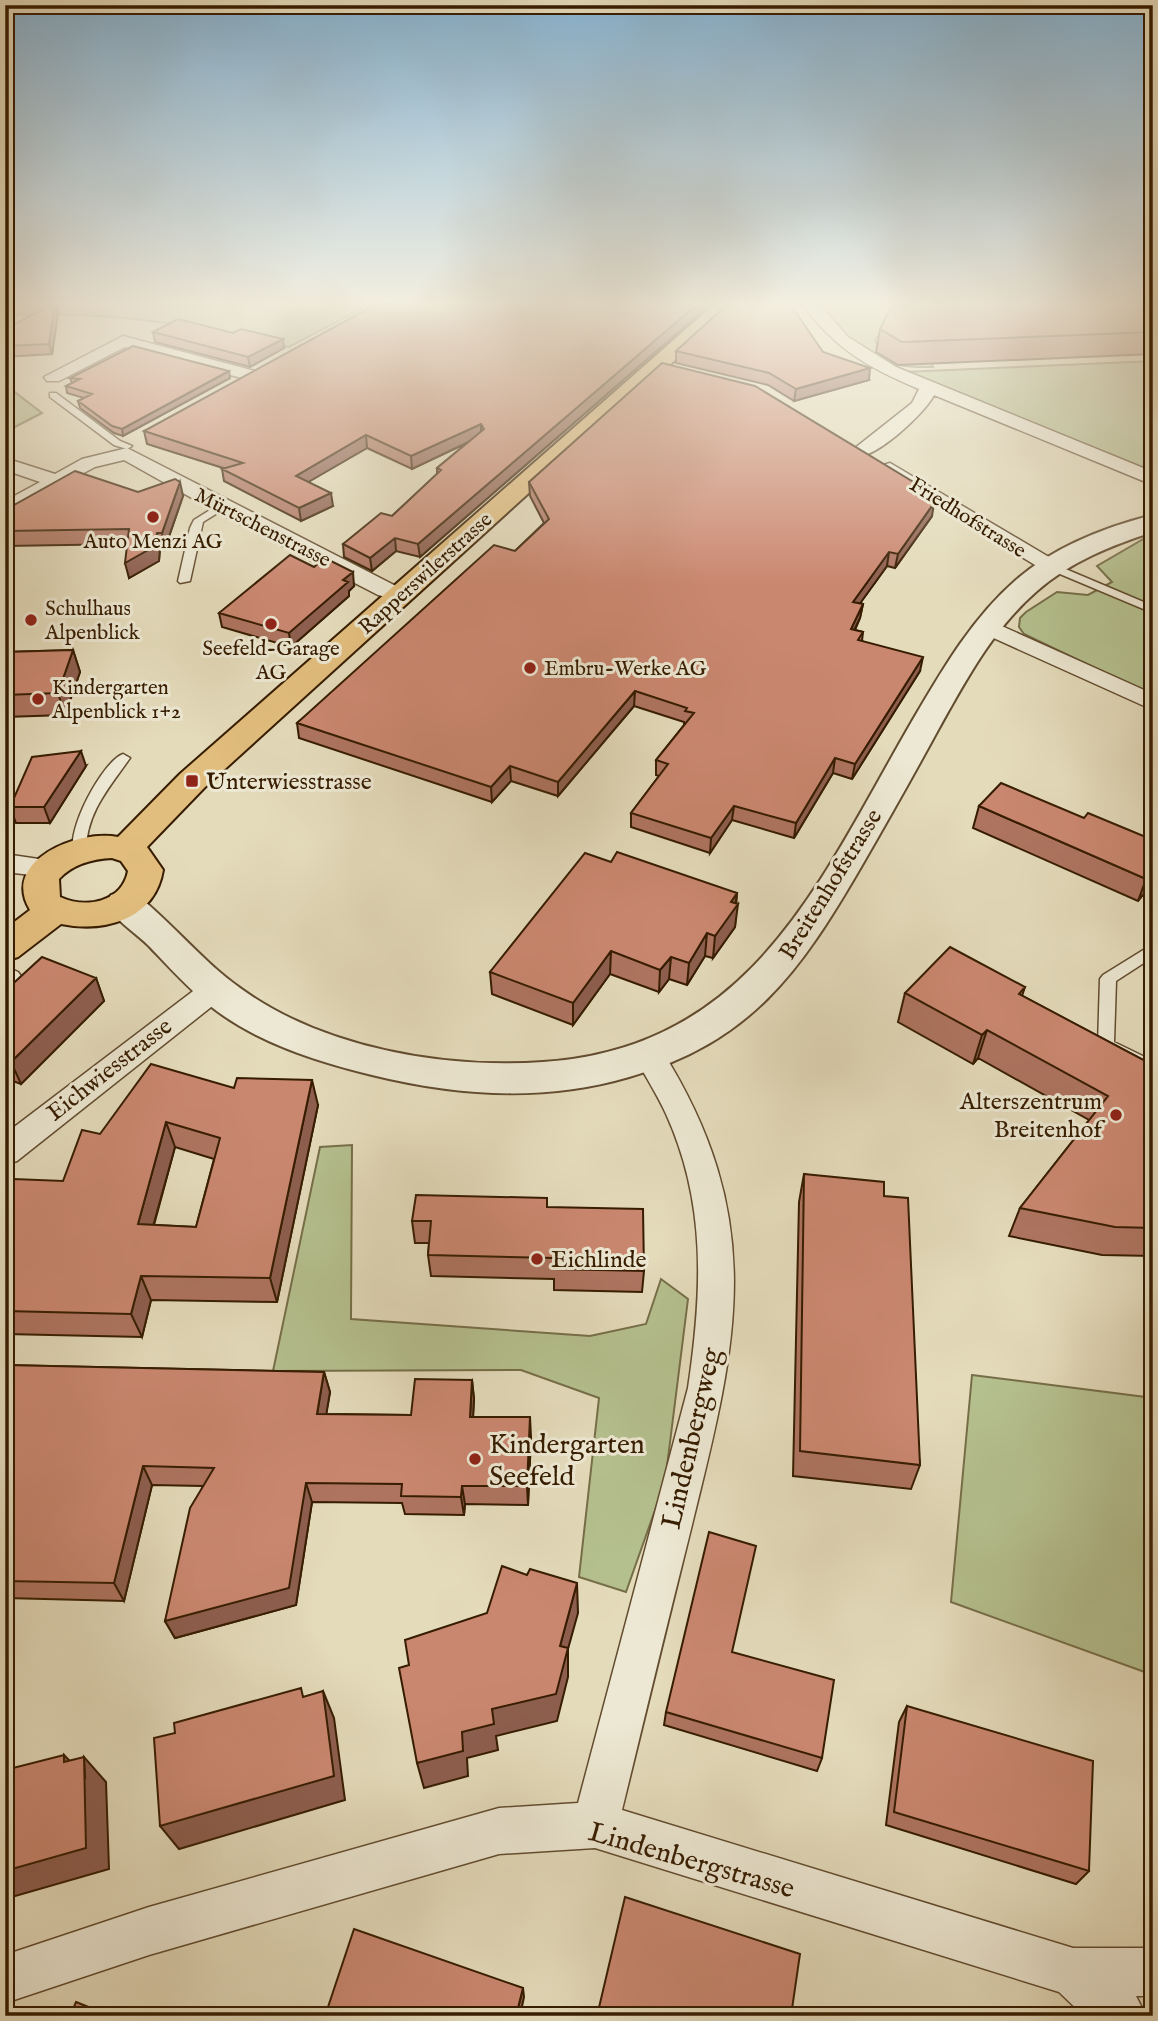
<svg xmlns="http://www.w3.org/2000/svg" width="1158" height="2021" font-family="'IM FELL English',serif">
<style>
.green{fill:#b5c08f;stroke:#766e48;stroke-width:2}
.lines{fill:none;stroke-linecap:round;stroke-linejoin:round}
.service-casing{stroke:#624c2f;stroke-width:3}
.minor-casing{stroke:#624c2f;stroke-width:3}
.tertiary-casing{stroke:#624c2f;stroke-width:4}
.primary-casing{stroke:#361c00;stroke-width:4}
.service{fill:#ede8d3;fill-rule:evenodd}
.minor{fill:#ede8d3;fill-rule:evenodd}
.tertiary{fill:#ede8d3;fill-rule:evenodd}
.primary{fill:#e2be7e;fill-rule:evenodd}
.wall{fill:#ae7460;stroke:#361c00;stroke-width:2;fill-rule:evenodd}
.shaded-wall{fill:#8d5e4e;stroke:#361c00;stroke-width:2}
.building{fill:#ca8770;stroke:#361c00;stroke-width:2;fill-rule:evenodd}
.poi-dot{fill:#8f2418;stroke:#ede8d3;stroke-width:2.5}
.labels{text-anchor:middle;stroke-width:6;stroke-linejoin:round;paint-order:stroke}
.far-street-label{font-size:21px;fill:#361c00;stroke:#ede8d3}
.far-poi-label{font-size:21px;fill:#361c00;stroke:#ede8d3;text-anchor:start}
.poi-label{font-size:24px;fill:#361c00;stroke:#ede8d3;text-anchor:start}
.street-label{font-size:24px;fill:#361c00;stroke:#ede8d3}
.near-street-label{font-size:28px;fill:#361c00;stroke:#ede8d3}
.near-poi-label{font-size:28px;fill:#361c00;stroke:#ede8d3;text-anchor:start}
</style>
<rect width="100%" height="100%" fill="#e4dbbb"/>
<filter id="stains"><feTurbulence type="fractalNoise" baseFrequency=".00286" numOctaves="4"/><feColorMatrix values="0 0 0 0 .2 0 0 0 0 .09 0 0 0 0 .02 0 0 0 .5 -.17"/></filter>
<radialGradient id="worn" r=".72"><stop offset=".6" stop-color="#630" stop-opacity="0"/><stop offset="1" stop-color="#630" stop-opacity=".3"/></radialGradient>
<!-- green -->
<path class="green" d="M14,301H313L361,309L289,347C199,324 103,311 9,315Z
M846,301H956L972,323L884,331L875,339L878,348L931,362L933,367C870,368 857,350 819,303Z
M1153,361V472L903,372Z
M5,388L12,390L42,413L5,432Z
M1145,538L1153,541V696L1024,634L1019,627L1020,618L1026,612L1057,592L1088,595L1112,582L1097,566Z
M352,1145L351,1319L590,1336L646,1324L661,1279L688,1299L665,1482L626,1592L579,1577L599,1398L521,1370L273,1371L320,1147Z
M972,1375L1153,1398V1675L951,1602Z"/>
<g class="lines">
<!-- service casing -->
<g class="service-casing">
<path id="service" d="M1153,355V361L1145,358L1146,356Z
M50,393H56L120,441L132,446L127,449L114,445L50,397Z
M218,505L227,507L203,522L190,581L180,583L178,581L190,528L194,520Z
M1048,565H1056L1153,606V613L1048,569Z
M123,754L130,758C109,788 86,813 86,851L79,856L74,854C65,831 103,761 123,754Z
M1153,944V957L1116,981L1114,1042L1153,1061V1074L1100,1049L1098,1045L1100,979L1103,975Z
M5,966L18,972L21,976L17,985L5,992Z"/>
</g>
<!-- minor casing -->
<g class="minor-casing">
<path id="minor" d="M800,301H817L848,337L896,367L1153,472V485L934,395C926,412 874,461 855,456L853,452L855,448L912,403L919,389C866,367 834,348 800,301Z
M123,336L259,372L262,376L253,381L125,347L59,381H47L44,377Z
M127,448L394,585L410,590L413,595L402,601L378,595L215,511L124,460L95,467L5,515V501L40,482L5,470V458L55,474L82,459Z
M890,463L1059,563L1063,567L1052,573L1045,571L883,473L880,469L883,465Z
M986,619L1153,694V710L978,631L975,626L978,621Z
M5,854L59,862L62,868L59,874L49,877L5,872Z
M215,978L225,982L230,989L225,996L17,1161L5,1165V1134L205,982Z
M650,1045L661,1049C772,1225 735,1350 689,1537C666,1628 644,1719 622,1810L1073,1948H1153V1996H1136L1146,2016H1084L1059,1992L595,1848L499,1854L149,1955L5,2003V1955L149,1907L499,1808L578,1803L688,1388C702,1293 707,1204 666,1114C657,1094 645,1076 635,1057L639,1049Z"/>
</g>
<!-- tertiary casing -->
<g class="tertiary-casing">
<path id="tertiary" d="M1153,515V532C1112,545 1070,562 1037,591C993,629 966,680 938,730C913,776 887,822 861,867C800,972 751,1042 629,1077C544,1102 457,1096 372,1075C315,1061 255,1042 209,1005C187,987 169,967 150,947C136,933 116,921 106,904L111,895L124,892L137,895C173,924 202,961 240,988C322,1048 444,1069 543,1062C752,1048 819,882 911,723C941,672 971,619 1016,580C1054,547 1105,527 1153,515Z"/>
</g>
<!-- primary casing -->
<g class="primary-casing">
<path id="primary" d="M718,301H740L204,788L147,847L163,870C155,919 105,933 61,924L18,957L5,961V929L30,910C0,861 78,829 118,837L180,774ZM112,858L121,861L128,871C122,902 87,909 60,897L59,879C73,864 92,859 112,858Z"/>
</g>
<!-- service -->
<use href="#service" class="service"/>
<!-- minor -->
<use href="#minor" class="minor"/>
<!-- tertiary -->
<use href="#tertiary" class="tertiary"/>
<!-- primary -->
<use href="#primary" class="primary"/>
</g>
<!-- wall -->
<path class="wall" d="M714,301L420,557L396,551L372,571L344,557L343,544L392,516L437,474V468L467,443L412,469L367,448L308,482L333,506L301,521L224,481L222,469L223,468L147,444L144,431Z
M970,301H1153V354L898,365L876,352L880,329L971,303Z
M55,303L58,313L52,354L5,357V329Z
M153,332L233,333L284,348L250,367L155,342Z
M676,351L823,352L869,380L794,401L768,385L676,363Z
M70,378H230L123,436L114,433L80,408L78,401L84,398L67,393L66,386L72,383Z
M529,482L925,489L924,496L932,516L895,568L887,566L860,603L863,604L860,618L855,630L863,632L862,641L920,671L852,779L833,773L794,838L732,820L710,853L631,827V813L659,776L656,775V760L684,725V722L634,706L558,796L511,781L492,802L299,738L297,723L515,551L544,523L530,496Z
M138,492L183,496L165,548H160L159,561L129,578L128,544L5,546V510Z
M314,567L354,586L349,591V596L291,647L222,627L219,613Z
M73,650L80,672L65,715L5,717V652Z
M86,766L50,823H16L10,807Z
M979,806L1153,882L1138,901L973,828Z
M611,862L737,893L735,927L713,958L705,956L687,985L669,979L659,992L610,974L573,1025L492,994L490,972Z
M96,978L104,1001L21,1084L5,1078V991Z
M1025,987L1022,996L1153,1065V1256L1102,1255L1009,1236L1020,1208L1089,1120L978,1058L973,1064L898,1022L905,993Z
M234,1088L318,1105L277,1302L151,1300L142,1337L5,1334V1201L63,1181L100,1134ZM175,1147L214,1159L196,1227L154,1225Z
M804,1174L884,1196L920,1465L911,1489L793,1476L799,1202Z
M547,1207L644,1271L642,1292L554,1290V1279L431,1276L428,1255L429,1243H415L412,1221Z
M5,1365L324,1372L330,1392L326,1414L411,1415L472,1380L474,1399L473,1417L531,1437L528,1505L465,1504L464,1515L405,1514L402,1503L312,1502L296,1605L175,1638L165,1621L203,1486L152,1485L124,1601L5,1598Z
M732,1652L822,1758L817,1771L664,1725L666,1712Z
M907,1706L1089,1871L1076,1884L886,1825L899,1722Z"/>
<!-- shaded-wall -->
<path class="shaded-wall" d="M701,301H714L420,557L418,544Z
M55,303L58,313L52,354L49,344Z
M283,339L284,348L250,367L248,357Z
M870,368L869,380L794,401L796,389Z
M229,371L230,378L123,436L122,429Z
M481,424V436L412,469L411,456Z
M366,435L367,448L298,488L296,476Z
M180,482L183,496L165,548L162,533Z
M925,489L922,503L917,492Z
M331,493L333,506L301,521L299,508Z
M934,503L932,516L895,568L898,554Z
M157,533L160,548L159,561L129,578L125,563Z
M395,538L396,551L372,571L370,558Z
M889,552L887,566L851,616L853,602Z
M353,572L354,586L349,591V596L291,647L289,633L343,580Z
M863,604L860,618L848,643L851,629Z
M73,650L80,672L65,715L58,693Z
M923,657L920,671L852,779L855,764Z
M635,691L634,706L558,796V782Z
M81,751L86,766L50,823L44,807Z
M835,758L833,773L794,838L796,823Z
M510,766L511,781L492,802L491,787Z
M734,806L732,820L710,853L711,838Z
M1153,870V882L1138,901L1146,879Z
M6,884L12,899L5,906V885Z
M737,893L735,907L738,904L735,927L713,958L715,936L731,902Z
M707,933L705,956L687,985L689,963Z
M611,951L610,974L573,1025V1003Z
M671,957L669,979L659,992L660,970Z
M96,978L104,1001L21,1084L11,1062Z
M987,1030L978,1058L973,1064L982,1035Z
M312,1080L318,1105L277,1302L270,1278Z
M166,1122L175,1147L147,1248L138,1224Z
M141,1276L151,1300L142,1337L131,1314Z
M324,1372L330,1392L323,1434L317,1414Z
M472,1380L474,1399L472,1436L470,1417Z
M530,1417L531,1437L528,1505L527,1486Z
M143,1466L152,1485L124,1601L114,1583Z
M306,1483L312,1502L296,1605L175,1638L165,1621Z
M462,1486L465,1504L464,1515L461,1497Z
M577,1583L578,1613L568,1649V1677L557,1721L496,1736L498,1750L467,1758L468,1776L424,1788L417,1763L492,1709L560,1646Z
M323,1691L334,1718L345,1800L179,1849L160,1826Z
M64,1755L85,1777L84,1757L106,1782L109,1869L5,1899V1871L64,1762Z
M523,1988L524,1997L520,2016H516Z"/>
<!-- building -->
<path class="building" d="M382,301H701L418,544L395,538L370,558L343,544L381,513L392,516L441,470L437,468L484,429L481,424L411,456L366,435L296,476L331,493L299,508L222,469L243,463L144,431Z
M731,301H788L823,352L870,368L796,389L769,373L676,351Z
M991,301H1153V332L902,342L880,329L891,307L991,302Z
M55,303L49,344L5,346V329Z
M178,319L233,333L241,329L283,339L248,357L153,332Z
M133,346L229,371L122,429L112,426L78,401L92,394L66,386L80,379L70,378Z
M662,363L755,386L925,489L917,492L934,503L898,554L889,552L853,602L863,604L851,629L863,632L858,640L923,657L855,764L835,758L796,823L734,806L711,838L631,813L668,764L656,760L694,713L685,711L687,708L635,691L558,782L510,766L491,787L297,723L494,545L515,551L549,519L529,482Z
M75,471L138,492L175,479L180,482L162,533H157L155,546L125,563L129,529L5,531V510Z
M290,555L314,567L325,558L353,572L343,580L348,582L289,633L219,613Z
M73,650L58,693L5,695V652Z
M81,751L44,807H10L32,757Z
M1001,783L1084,818L1088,813L1153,840V870L1146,879L979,806Z
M617,852L737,893L731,902L738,904L715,936L707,933L689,963L671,957L660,970L611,951L573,1003L490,972L585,853L611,862Z
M950,947L1025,987L1019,994L1153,1065V1228L1115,1227L1020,1208L1108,1096L987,1030L982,1035L905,993Z
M42,957L96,978L11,1062L5,1060V991Z
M151,1064L234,1088L237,1078L312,1080L270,1278L141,1276L131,1314L5,1311V1201L14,1179L63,1181L82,1130L100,1134ZM166,1122L220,1138L196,1227L138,1224Z
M804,1174L884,1182V1196L908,1198L920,1465L800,1451Z
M416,1195L547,1198V1207L643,1209L644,1271L553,1269L554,1258L428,1255L431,1221H412Z
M5,1365L324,1372L317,1414L411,1415L415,1379L472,1380L470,1417H530L527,1486H462L461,1497L401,1496L402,1484L306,1483L289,1588L165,1621L190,1508L214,1468L143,1466L114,1583L5,1581Z
M709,1532L756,1546L732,1652L834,1680L822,1758L666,1712Z
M502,1566L527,1575L530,1569L577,1583L560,1646L568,1648L556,1694L492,1709L494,1724L462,1732L463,1751L417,1763L399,1668L409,1665L405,1640L487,1613Z
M301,1688L303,1697L323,1691L334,1776L160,1826L154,1738L175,1733L174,1723Z
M907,1706L1093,1761L1089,1871L894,1812Z
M64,1755V1762L84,1757L86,1848L5,1871V1770Z
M625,1897L800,1954L791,2016H597Z
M354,1929L523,1988L516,2016H325Z
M76,2002L111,2016H70Z"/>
<!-- sky -->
<linearGradient id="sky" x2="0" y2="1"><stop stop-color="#88b6d6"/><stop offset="0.52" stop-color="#f3efe0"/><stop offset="1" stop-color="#f3efe0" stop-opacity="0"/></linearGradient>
<rect width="1158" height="584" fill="url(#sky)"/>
<!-- markers -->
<g class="poi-dot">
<circle cx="153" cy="517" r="7"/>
<circle cx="31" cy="620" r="7"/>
<circle cx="271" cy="624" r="7"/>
<circle cx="530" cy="668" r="7"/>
<circle cx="38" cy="699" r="7"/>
<rect x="185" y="774" width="14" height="14" rx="3.5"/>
<circle cx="1116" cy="1115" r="7"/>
<circle cx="537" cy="1259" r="7"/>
<circle cx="475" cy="1459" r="7"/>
</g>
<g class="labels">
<!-- far-street labels -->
<g class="far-street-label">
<text transform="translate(968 517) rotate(32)" y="7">Friedhofstrasse</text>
<text transform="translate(263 527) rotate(27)" y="7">Mürtschenstrasse</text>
<text transform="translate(425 573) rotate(-42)" y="7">Rapperswilerstrasse</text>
</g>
<!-- far-poi labels -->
<g class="far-poi-label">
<text x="153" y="548" text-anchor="middle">Auto Menzi AG</text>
<text x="45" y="615">Schulhaus<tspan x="45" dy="24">Alpenblick</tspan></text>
<text x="271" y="655" text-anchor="middle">Seefeld-Garage<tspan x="271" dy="24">AG</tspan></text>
<text x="544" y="675">Embru-Werke AG</text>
<text x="52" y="694">Kindergarten<tspan x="52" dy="24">Alpenblick 1+2</tspan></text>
</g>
<!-- poi labels -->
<g class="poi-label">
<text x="206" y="789">Unterwiesstrasse</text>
<text x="1102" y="1109" text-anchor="end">Alterszentrum<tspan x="1102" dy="28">Breitenhof</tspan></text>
<text x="551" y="1267">Eichlinde</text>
</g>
<!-- street labels -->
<g class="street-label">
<text transform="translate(830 884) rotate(-58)" y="8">Breitenhofstrasse</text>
<text transform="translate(109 1069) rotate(-38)" y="8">Eichwiesstrasse</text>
</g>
<!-- near-street labels -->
<g class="near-street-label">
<text transform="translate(690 1438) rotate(-77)" y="10">Lindenbergweg</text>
<text transform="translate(692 1859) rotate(16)" y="10">Lindenbergstrasse</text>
</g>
<!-- near-poi labels -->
<g class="near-poi-label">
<text x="489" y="1453">Kindergarten<tspan x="489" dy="32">Seefeld</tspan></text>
</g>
</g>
<!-- margin -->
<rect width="1158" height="2021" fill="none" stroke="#e4dbbb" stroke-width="28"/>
<rect x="7" y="7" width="1144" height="2007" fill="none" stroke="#361c00" stroke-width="3.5"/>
<rect x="14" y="14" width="1130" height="1993" fill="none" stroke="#361c00" stroke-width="2"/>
<rect width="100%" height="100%" filter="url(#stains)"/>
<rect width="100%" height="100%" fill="url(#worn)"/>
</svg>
